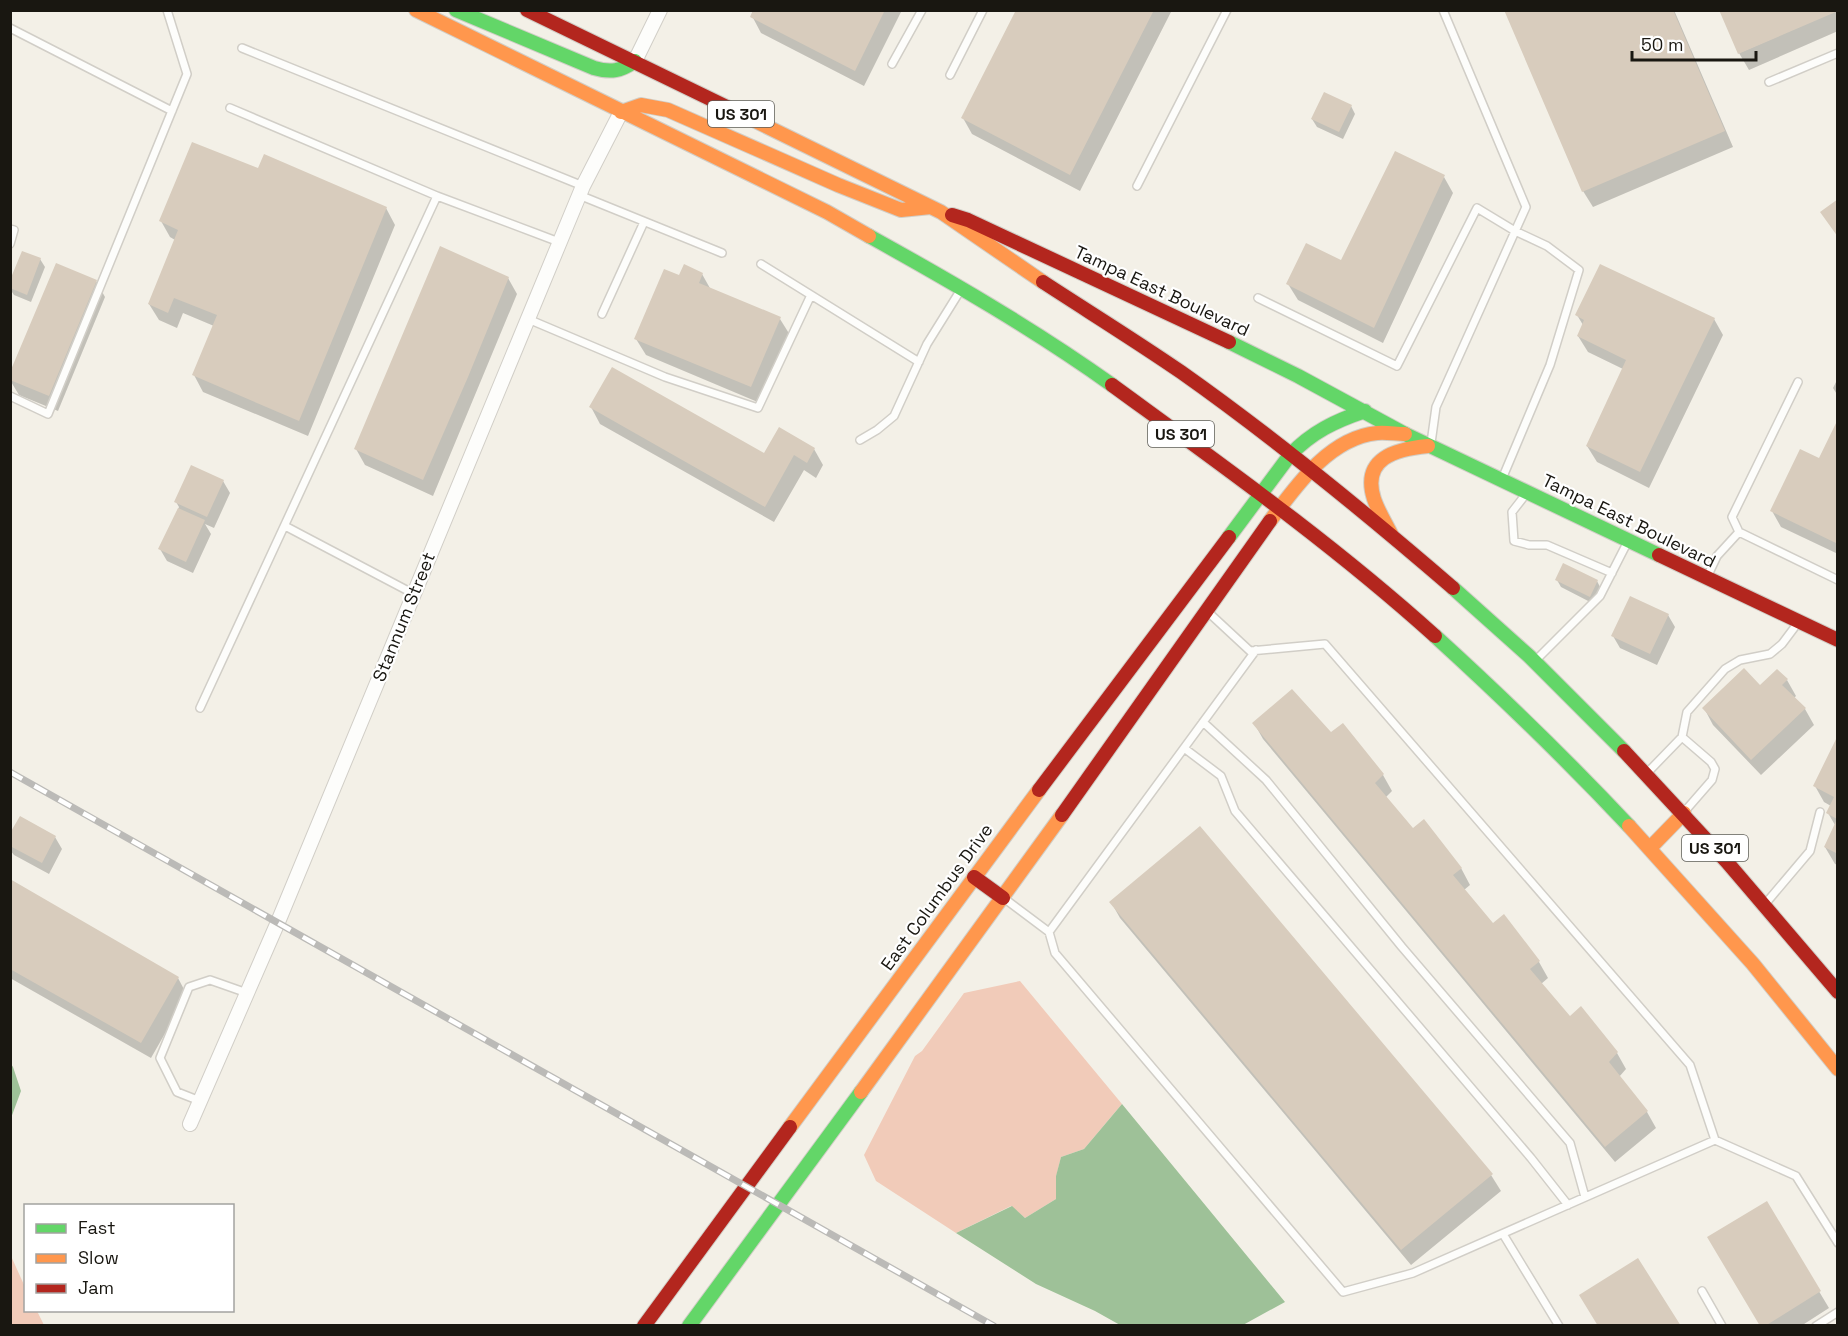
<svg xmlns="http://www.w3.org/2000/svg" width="1848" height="1336" font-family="'Space Grotesk',sans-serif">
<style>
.green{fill:#f1cbb9}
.water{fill:#9ec198}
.shadow{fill:#0003}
.building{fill:#d8ccbd}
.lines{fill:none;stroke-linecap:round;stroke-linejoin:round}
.lane-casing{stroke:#d1cec7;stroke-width:10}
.street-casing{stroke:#d1cec7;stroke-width:16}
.fast-casing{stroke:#d1cec7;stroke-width:16}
.slow-casing{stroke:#d1cec7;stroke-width:16}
.jam-casing{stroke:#d1cec7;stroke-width:16}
.lane{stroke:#fdfdfb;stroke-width:7}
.street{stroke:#fdfdfb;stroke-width:14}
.fast{stroke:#63d668;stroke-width:14}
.slow{stroke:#ff974d;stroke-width:14}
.jam{stroke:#b3261e;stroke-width:14}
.rail-casing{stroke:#bbbab7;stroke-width:7}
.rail{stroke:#fff;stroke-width:4.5;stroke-dasharray:14;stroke-linecap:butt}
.labels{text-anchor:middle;stroke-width:4.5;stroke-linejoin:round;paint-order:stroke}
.shield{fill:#fff;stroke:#5e5d58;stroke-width:1.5}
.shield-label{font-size:16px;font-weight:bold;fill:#191711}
.street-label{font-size:18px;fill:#191711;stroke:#fff}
</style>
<rect width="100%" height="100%" fill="#f3f0e7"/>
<!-- green -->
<path class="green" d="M1020,981L1122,1104L1084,1149L1061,1157L1056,1177V1199L1025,1218L1011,1206L956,1233L876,1181L864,1155L915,1056L922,1051L964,993Z
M11,1256L25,1287L26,1310L37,1311L44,1325H11Z"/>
<!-- water -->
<path class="water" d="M11,1064L13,1067L21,1091L11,1118Z
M1122,1104L1285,1302L1243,1325H1120L1095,1311L1036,1284L956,1233L1012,1206L1025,1218L1056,1199V1176L1061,1157L1084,1149Z"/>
<!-- shadow -->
<path class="shadow" d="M755,10H902L864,86L761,33L752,16Z
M1017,10H1172L1080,191L972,134L963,118Z
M1505,10H1674L1733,147L1593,207L1583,191Z
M1838,10V31L1749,70L1739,53Z
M1351,106L1355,114L1343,139L1317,127L1312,119Z
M258,170L386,208L395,225L308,436L203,392L194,375L214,326L183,313L177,328L159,320L149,304L175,240L170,237L161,221Z
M1444,177L1453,193L1383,343L1298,300L1288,284L1342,262Z
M40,259L45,267L31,302L14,295L10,289V284Z
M702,274L711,290L780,319L790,335L760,403L646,355L636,339L680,277Z
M508,278L517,294L433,496L365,465L356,449Z
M96,281L105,297L58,411L19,395L10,380V376Z
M1577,315L1714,319L1723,335L1649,488L1597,462L1587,446L1623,369L1588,352L1578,336L1583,325Z
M1838,378V396L1833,388Z
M591,407L765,455L814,449L823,465L816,478L804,470L774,522L600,424Z
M1838,423V554L1781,527L1772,511L1820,460Z
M223,481L230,493L214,528L205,524L211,534L193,573L167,561L160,549L179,507L176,502Z
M1557,580L1597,581L1601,589L1594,604L1561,587Z
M1668,615L1675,627L1657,665L1620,648L1613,636Z
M1787,680L1796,696L1794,698L1805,709L1814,725L1761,775L1713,725L1704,708Z
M1254,723L1331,735L1383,775L1392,791L1385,798L1412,830L1461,868L1470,885L1464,890L1493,925L1539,962L1548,978L1541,984L1570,1018L1617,1053L1626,1069L1619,1077L1647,1112L1656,1128L1615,1162L1263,739Z
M1838,739V865L1835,864L1825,847L1835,825L1828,813L1831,806L1824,802L1815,786Z
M10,836L55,837L62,849L49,874L14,855L10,850Z
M10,881L178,978L187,995L151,1058L10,978Z
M1111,902L1491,1175L1501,1191L1411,1265L1120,918Z
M1766,1203L1829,1308L1801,1326H1761Z"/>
<!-- building -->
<path class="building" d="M753,10H885L855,71L750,17Z
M1016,10H1154L1070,175L961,118Z
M1504,10H1673L1725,131L1582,192Z
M1719,10H1838V11L1738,54Z
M1324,92L1352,105L1339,132L1311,119Z
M192,142L258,168L264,154L387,207L299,421L192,375L217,315L174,298L168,313L148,304L178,230L159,221Z
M1395,151L1445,175L1374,328L1286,284L1306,243L1341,260Z
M1838,199V237L1820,212Z
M440,246L509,277L468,377L423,480L354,449Z
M22,251L41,258L27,295L10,288V280Z
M56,263L97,280L49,396L10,380V372Z
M684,264L703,273L699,283L781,317L751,387L634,339L664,269L679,275Z
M1600,264L1715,318L1640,472L1586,446L1626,360L1577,336L1584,320L1575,315Z
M612,367L764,453L779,427L815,448L807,463L794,455L765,507L589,407Z
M1838,419V544L1770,511L1800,449L1819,458Z
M191,465L224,480L207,517L174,502Z
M178,508L205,520L186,562L158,549Z
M1563,563L1598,580L1590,597L1555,580Z
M1630,596L1669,614L1650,654L1611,636Z
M1744,668L1760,685L1777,669L1788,679L1782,685L1806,708L1751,760L1702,708Z
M1292,689L1331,732L1343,723L1384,774L1375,783L1413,828L1424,819L1462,868L1453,875L1493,923L1504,914L1540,961L1530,969L1570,1016L1581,1006L1618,1052L1609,1062L1648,1111L1605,1147L1252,723Z
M1838,735V854L1824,847L1837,819L1826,813L1834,797L1813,786Z
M20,816L56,836L42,863L10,846V833Z
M1200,826L1493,1174L1401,1250L1109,902Z
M10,879L179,977L141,1043L10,969Z
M1767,1201L1821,1291L1765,1326H1760L1707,1237Z
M1638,1258L1681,1326H1598L1579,1295Z"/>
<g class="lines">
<!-- lane casing -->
<g class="lane-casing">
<path id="lane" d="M10,28L172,111
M242,48L583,186
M892,64L922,10
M950,75L983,10
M1769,82L1838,53
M230,108L437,196L559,242
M1137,186L1227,10
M579,195L722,253
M10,229L14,230L10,244
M761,264L919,362
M1258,298L1397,366L1477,208L1515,231L1547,246L1579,270L1550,365L1502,479
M602,314L644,222
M528,319L665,377L758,408L811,295
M10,396L48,414L187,74L167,10
M860,440L877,430L894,416L927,344L960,291
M1431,443L1436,407L1526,207L1443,10
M1526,494L1512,512L1514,541L1529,545H1547L1612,573
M285,526L414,594
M1739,532L1732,517L1798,382
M1708,575L1717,556L1739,532L1838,580
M1208,612L1250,651L1325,644L1690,1065L1715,1140L1796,1176L1838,1243
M1536,660L1600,596L1627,543
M200,708L437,196
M1203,722L1266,780L1402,947L1570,1143L1585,1197
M1682,737L1711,762L1715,769L1712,780L1685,811
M1184,748L1221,776L1235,811L1531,1158L1568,1205
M1649,771L1682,737L1687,712L1725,669L1740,660L1770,654L1782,644L1797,624
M1005,899L1049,932L1256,650
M1766,903L1810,851L1820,812
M1049,932L1055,953L1343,1292L1413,1273L1715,1140
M200,1101L177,1092L160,1058L189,987L210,980L247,993
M1503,1234L1559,1326
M1702,1291L1722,1326
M1816,1326L1838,1312"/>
</g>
<!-- street casing -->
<g class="street-casing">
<path id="street" d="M635,61L660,10
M190,1124L278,922L583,186L621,112"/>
</g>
<!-- fast casing -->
<g class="fast-casing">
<path id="fast" d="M456,10L594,68C611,73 621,71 635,61
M869,236C952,282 1035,330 1112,385
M1229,342L1298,376L1405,434L1659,555
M1229,537L1290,455C1312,432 1335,421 1365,411
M1453,588L1529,656L1624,751
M1435,636C1502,697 1567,760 1629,826
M689,1326L861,1092"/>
</g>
<!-- slow casing -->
<g class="slow-casing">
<path id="slow" d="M416,10L827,212L869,236
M733,110L941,212L1043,282
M621,112L641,105L668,110L838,185L901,210L931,207
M1270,521C1296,486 1329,438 1377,433C1386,432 1396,434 1405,434
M1391,534C1385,522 1378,511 1374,499C1361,458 1396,449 1428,446
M1629,826L1753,964L1838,1069
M1650,848L1684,813
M861,1092L1062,815
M790,1127L1039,790"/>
</g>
<!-- jam casing -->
<g class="jam-casing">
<path id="jam" d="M527,10L733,110
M952,215L968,220L1229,342
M1043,282C1089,312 1136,341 1181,372C1276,439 1366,513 1453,588
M1112,385C1223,466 1333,544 1435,636
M1659,555L1838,640
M1624,751L1727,862L1838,992
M1039,790L1229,537
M1062,815L1270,521
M974,877L1003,898
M644,1326L790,1127"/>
</g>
<!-- lane -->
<use href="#lane" class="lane"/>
<!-- street -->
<use href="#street" class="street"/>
<!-- fast -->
<use href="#fast" class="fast"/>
<!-- slow -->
<use href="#slow" class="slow"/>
<!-- jam -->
<use href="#jam" class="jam"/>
<!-- rail casing -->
<g class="rail-casing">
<path id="rail" d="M10,772L994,1326"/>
</g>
<!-- rail -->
<use href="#rail" class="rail"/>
</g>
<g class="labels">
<!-- shield labels -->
<g class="shield">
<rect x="708" y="101" width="66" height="26" rx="4.5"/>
<rect x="1148" y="421" width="66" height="26" rx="4.5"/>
<rect x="1682" y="835" width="66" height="26" rx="4.5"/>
</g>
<g class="shield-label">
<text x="741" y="120">US 301</text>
<text x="1181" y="440">US 301</text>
<text x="1715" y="854">US 301</text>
</g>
<!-- street labels -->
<g class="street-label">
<text transform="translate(1162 291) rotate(25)" y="6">Tampa East Boulevard</text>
<text transform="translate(1629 521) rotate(26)" y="6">Tampa East Boulevard</text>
<text transform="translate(404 617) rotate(-68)" y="6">Stannum Street</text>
<text transform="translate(937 897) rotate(-54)" y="6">East Columbus Drive</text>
</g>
</g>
<!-- border -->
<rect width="1848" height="1336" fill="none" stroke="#191711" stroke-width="24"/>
<!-- legend -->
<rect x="24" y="1204" width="210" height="108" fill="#ffffff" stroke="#a3a2a0" stroke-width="1.5"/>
<rect x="36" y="1224" width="30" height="9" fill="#63d668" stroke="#a3a2a0" stroke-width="1.5"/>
<text x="78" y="1234" font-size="18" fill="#191711">Fast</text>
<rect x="36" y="1254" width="30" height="9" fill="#ff974d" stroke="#a3a2a0" stroke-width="1.5"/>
<text x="78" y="1264" font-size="18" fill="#191711">Slow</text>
<rect x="36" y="1284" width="30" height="9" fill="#b3261e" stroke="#a3a2a0" stroke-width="1.5"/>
<text x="78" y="1294" font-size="18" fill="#191711">Jam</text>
<!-- scale -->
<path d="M1632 51v9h124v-9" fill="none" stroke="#191711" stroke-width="3"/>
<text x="1641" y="51" font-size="18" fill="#191711" stroke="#ffffff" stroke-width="4.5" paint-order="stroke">50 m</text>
</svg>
